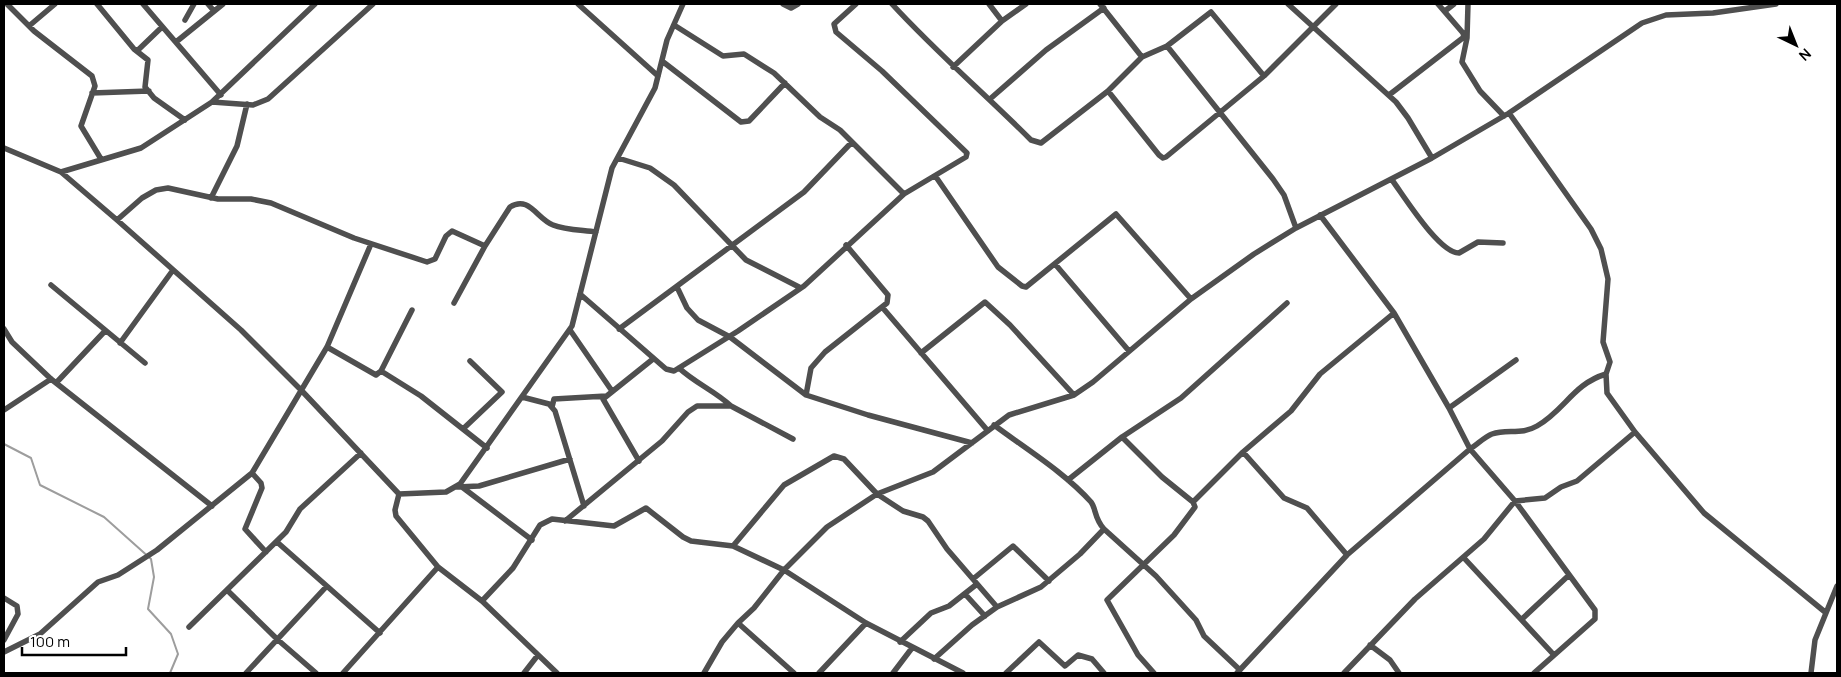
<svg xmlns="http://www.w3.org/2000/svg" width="1841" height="677" font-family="Manrope,sans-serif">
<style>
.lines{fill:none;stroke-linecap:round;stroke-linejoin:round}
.stream{stroke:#9d9d9d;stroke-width:2}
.minor{stroke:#4f4f4f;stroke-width:5.5}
</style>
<rect width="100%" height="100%" fill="#fff"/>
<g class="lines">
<!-- stream -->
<path class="stream" d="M4,444L31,458L40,485L104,517L151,559L154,577L148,609L171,634L178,654L170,673"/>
<!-- minor -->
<path class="minor" d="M7,4L34,31L92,76L95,86L81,126L101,159
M97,4L134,49L148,60L145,87L154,98L185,120
M143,4L221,95
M208,4L214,11
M578,4L658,76
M783,4L791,8L798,4
M892,4C936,52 985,94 1031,140L1041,143L1108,91L1142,57L1167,46L1211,12L1264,76
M989,4L1002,21
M1100,4L1142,57
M1288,4L1396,102L1408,118L1432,158
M1468,4L1467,38L1462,62L1480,91L1504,116
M1445,11L1454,4
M185,20L194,4
M674,25L723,56L744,54L774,73L820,117L840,130L904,194
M29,26L55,4
M176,42L223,4
M1167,46L1273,179L1284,195L1296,228
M137,51L162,27
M662,61L741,122L749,121L785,83
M953,67L1002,21L1026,4
M1108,91L1159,155L1163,158L1166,157L1264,76L1336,4
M92,93L149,91
M1389,95L1464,37L1463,33L1438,4
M990,99L1046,50L1104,8
M212,102L253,105L268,99L373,4
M1509,113L1591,229L1601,249L1608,279L1603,342L1610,362L1606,374L1607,393L1635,432L1704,513L1825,612
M4,148L61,172L117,220L241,330L302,391L399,494
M618,158L650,168L674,185L746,260L799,287
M61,172L141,148L212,102L315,4
M936,177L998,267L1022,286L1026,287L1116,214L1191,299
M1392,180C1404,196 1439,253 1459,253L1478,242L1503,243
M211,198L237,146L247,104
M1320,215L1394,313L1449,408L1470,449L1515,501L1595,610V619L1534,673
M117,220L142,198L156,190L168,188L218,199H251L271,203L354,238L427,262L435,259L446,236L452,231L485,246
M1055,264L1129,351
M51,285L145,363
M677,287L687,308L698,320L730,337L806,395L868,415L972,443
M580,294L666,369L674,371L738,331L804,286L904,194L966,157L967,153L882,71L836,32L834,24L856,4
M454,303L485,246L510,207C529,195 537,219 553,225C565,230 582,230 596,232
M882,307L988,431
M4,329L12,342L51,379L212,506
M619,329L804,192L852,142
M570,330L612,391
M120,343L173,270
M327,347L376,375L381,371L412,310
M921,353L985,302L1010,325L1074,395
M679,368C695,383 715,391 731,406
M381,371L421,396L487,448
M56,383L105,331
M806,395L811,368L825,352L887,303L888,295L846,245
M522,397L549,404L555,411L584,506
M552,407L554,399L606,396
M1449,408L1516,360
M4,410L51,379
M994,425C1026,449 1064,472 1091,502C1096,508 1094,518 1104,529L1156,576L1196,620L1204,636L1240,670
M464,428L502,392L470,361
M1122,437L1162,477L1193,502L1195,507L1174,535L1107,600L1138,655L1154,673
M1243,452L1284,498L1307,508L1347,555
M639,461L603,399L653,359
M252,473L261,483L262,488L245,529L266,552
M1068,480L1122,437L1181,398L1287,303
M457,487L479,486L570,459
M462,487L532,540
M399,494L446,492L460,484L572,326L612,168L655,88L667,40L683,4
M399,494L395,510L396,516L438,567L482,601L557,673
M1193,502L1243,452L1291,411L1320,374L1394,313
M565,521L662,441L688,412L697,406H731L793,439
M277,542L380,633
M733,546L784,485L834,456L844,459L877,494L903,511L923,517L928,521L947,549L997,607
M1464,558L1554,655
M973,579L1013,546L1049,581
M228,591L278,640L316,673
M965,594L985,616
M4,598L17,606L18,614L4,640
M482,601L513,568L540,525L552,519L614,526L646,508L683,537L691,541L733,546L784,570L866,623L963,673
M1522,619L1568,576
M738,623L794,673
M189,627L286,532L300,509L361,453
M900,642L931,613L949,606L977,584
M1370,645L1390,660L1399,673
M4,652L40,634L98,582L118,575L157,550L252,473L327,347L371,244
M934,659L972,625L997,607L1041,587L1080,554L1104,529
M246,673L326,587
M343,673L438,567
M524,673L538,655
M704,673L722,642L738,623L754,608L784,570L827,527L877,494L933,472L1009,415L1074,395L1093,382L1191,299L1254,254L1296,228L1432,158L1509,113L1642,23L1666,15L1713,13L1776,4
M819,673L866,623
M893,673L912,648
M1006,673L1039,642L1065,666L1078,655L1092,659L1104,673
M1237,673L1347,555L1470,449C1477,445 1484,437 1492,434C1507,429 1522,435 1537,426C1565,410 1573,384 1606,374
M1344,673L1415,599L1484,539L1515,501L1545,498L1561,487L1577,481L1635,432
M1811,673L1815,640L1837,586"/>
</g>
<!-- border -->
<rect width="1841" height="677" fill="none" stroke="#000000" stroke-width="10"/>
<!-- north arrow -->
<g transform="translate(1796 45) rotate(137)" stroke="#ffffff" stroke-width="4" paint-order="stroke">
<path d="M0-4L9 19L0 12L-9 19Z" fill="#000000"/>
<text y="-8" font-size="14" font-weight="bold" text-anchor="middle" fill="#000000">N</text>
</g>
<!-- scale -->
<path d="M22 647v8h104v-8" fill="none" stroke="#000000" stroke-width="2.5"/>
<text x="30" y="647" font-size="15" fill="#000000" stroke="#ffffff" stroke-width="4" paint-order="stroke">100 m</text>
</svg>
